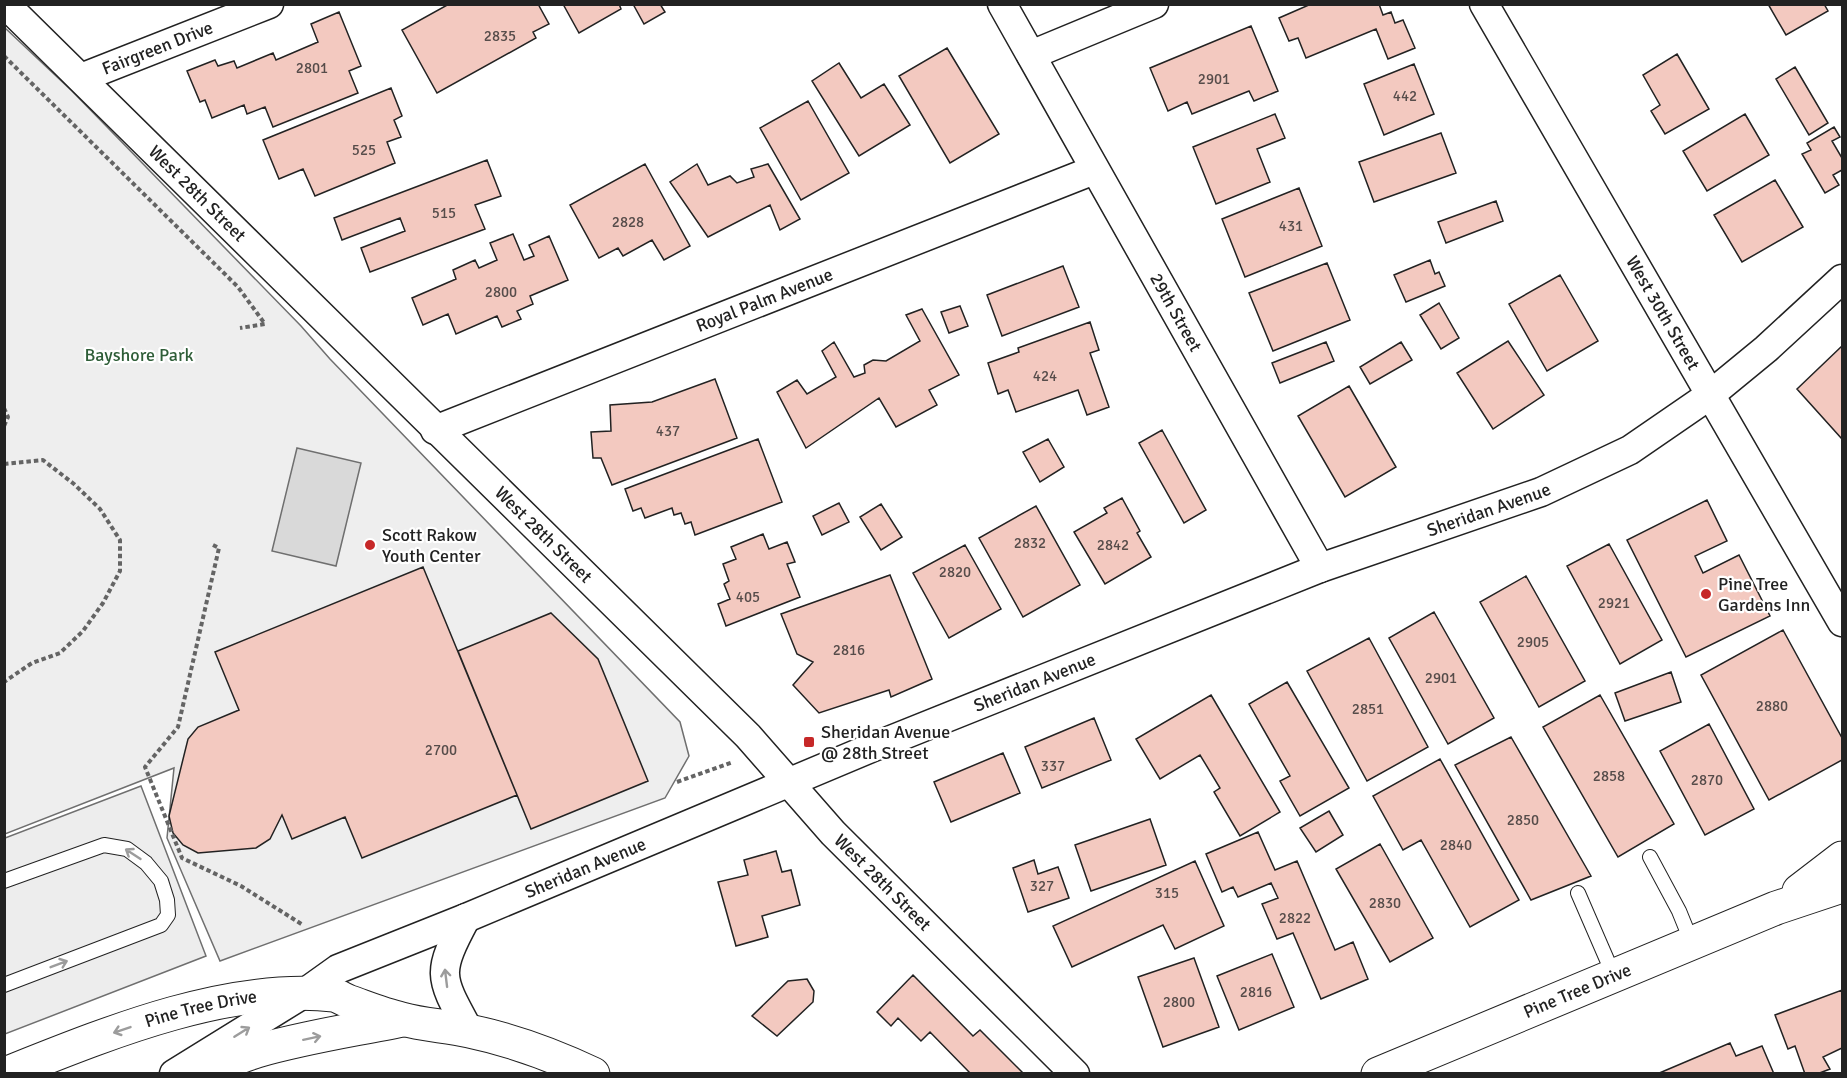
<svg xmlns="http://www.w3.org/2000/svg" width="1847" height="1078" font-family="Signika,sans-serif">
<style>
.green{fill:#eee;stroke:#6f6f6f;stroke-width:1.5}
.parking{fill:#ededed;stroke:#6f6f6f;stroke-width:1.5}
.water{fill:#d9d9d9;stroke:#6f6f6f;stroke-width:1.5}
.building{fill:#f3c9c0;stroke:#222;stroke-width:1.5}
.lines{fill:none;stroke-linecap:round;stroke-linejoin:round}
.service-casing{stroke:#222;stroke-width:16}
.minor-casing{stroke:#222;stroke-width:31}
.secondary-casing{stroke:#222;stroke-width:35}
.path{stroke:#646464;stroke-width:4;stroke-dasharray:4.5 3;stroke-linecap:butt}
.service{stroke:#fff;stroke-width:14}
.minor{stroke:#fff;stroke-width:28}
.secondary{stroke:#fff;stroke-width:33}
.oneway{stroke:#9c9c9c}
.poi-dot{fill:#c62828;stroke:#fff;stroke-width:2}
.labels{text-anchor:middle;stroke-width:4.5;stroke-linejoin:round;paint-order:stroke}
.number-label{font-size:15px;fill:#564c4a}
.street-label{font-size:18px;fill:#222;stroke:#fff}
.park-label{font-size:18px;fill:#2f5e38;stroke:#fff}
.poi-label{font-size:18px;fill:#222;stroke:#fff;text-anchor:start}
</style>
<rect width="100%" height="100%" fill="#fff"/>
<!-- green -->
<path class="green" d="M4,27L72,91L301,326L330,359L680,722L689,756L665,798L220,961L167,838L174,768L5,834Z"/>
<!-- parking -->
<path class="parking" d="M141,786L206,956L5,1034V838Z"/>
<!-- water -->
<path class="water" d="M297,448L361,463L336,566L272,551Z"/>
<!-- building -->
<path class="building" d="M449,4H538L549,24L533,32L536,38L437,93L402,30Z
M563,4H619L621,9L579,33Z
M633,4H660L665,12L644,24Z
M1311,4H1379L1383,15L1391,12L1395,23L1403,20L1415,48L1388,59L1376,29L1306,58L1298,38L1289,41L1279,18Z
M1768,4H1824L1828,11L1786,35Z
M339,12L361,66L349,71L358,93L273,127L265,107L247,114L244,105L212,118L205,100L200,102L187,71L215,60L218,66L234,61L237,68L273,53L276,60L318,42L311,24Z
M1251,26L1278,91L1254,101L1249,91L1192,114L1187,102L1168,111L1150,68Z
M947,48L999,134L950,163L899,76Z
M1677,54L1709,109L1665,134L1651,111L1660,105L1643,75Z
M839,63L861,98L884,84L910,125L859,156L812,81Z
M1414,64L1434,114L1384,135L1364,84Z
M1795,67L1828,123L1809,135L1776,79Z
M391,88L402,116L394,120L401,137L387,142L395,163L315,196L303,169L279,179L263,140Z
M808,101L849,173L801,200L760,128Z
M1275,114L1285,138L1257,149L1270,182L1216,204L1193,147Z
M1745,114L1769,155L1707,191L1683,151Z
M1834,127L1840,137L1832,141L1842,158V170L1833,175L1839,185L1825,193L1802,154L1811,150L1807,143Z
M1441,133L1456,173L1374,202L1359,162Z
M487,160L501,196L475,205L485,229L370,272L361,248L405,231L400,218L342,240L334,218Z
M645,164L690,246L664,260L652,240L623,256L618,248L599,258L570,205Z
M697,164L708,185L730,176L737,183L754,177L751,169L768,164L800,219L780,230L770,205L708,237L670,182Z
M1775,180L1803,227L1742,262L1714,215Z
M1299,188L1322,246L1245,277L1222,219Z
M1496,201L1503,221L1446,243L1438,222Z
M513,234L524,260L534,256L529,245L549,236L568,280L530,296L533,304L517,311L521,319L502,327L497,316L456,334L448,314L423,325L412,298L456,279L453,270L475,260L479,268L497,260L490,243Z
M1430,260L1435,274L1439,272L1445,286L1406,302L1394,275Z
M1327,263L1350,320L1273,351L1249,293Z
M1063,266L1079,307L1002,336L987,295Z
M1560,275L1598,341L1547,371L1509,304Z
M1439,303L1459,338L1441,349L1420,315Z
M960,306L968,326L949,333L941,312Z
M922,309L959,375L929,390L937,405L896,427L879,398L806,448L777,392L797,380L807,394L836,377L822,351L834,342L854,377L865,373L864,365L873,360L886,361L920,341L906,315Z
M1090,322L1099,350L1090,353L1109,407L1087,415L1078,390L1016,412L1008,390L998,394L988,363L1019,352L1018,348Z
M1508,341L1544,395L1493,429L1457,373Z
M1326,342L1334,361L1280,383L1272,363Z
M1401,342L1412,360L1370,384L1360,367Z
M1842,346V439L1797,389Z
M715,379L737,438L612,485L601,458H593L591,432L611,431L610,405L652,402Z
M1349,386L1396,467L1345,497L1298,416Z
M1162,430L1206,510L1184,523L1139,443Z
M758,439L782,502L695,535L691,522L685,524L681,513L674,515L672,508L645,518L641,508L633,511L625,489Z
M1048,439L1064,467L1040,482L1023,452Z
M1122,498L1140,531L1137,533L1151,557L1105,584L1074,532L1107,513L1104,508Z
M1707,500L1727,541L1695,556L1703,573L1739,555L1770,616L1686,657L1627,540Z
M839,503L849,522L822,535L813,516Z
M881,504L902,537L881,550L860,517Z
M1036,506L1080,585L1023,617L979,538Z
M763,534L769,549L787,542L795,562L787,564L800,597L726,626L718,604L730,599L724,584L729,581L723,564L736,559L731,547Z
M1609,544L1662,640L1620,664L1567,566Z
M965,545L1001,609L949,638L913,573Z
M423,567L517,795L362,858L345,817L292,839L282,815L270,839L256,848L198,853L183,845L173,833L169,816L188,739L198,727L239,710L215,652Z
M890,575L932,679L891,697L889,690L819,713L793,685L813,662L797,654L781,614Z
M1526,576L1585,681L1539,707L1480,602Z
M1434,612L1494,718L1448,744L1389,638Z
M551,613L598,659L648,781L531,829L458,651Z
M1783,630L1842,738V760L1769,800L1701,675Z
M1369,638L1428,747L1367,781L1307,671Z
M1671,672L1681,702L1625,721L1615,693Z
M1287,682L1349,788L1300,816L1280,781L1290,776L1249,704Z
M1211,695L1280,812L1240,836L1214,792L1220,788L1200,755L1160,779L1136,739Z
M1600,695L1674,824L1618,857L1543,727Z
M1094,718L1111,760L1042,788L1025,747Z
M1709,724L1754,809L1705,835L1660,751Z
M1511,737L1591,876L1531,900L1455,765Z
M1003,753L1020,793L951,822L934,782Z
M1440,759L1519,900L1470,927L1421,840L1403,850L1373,796Z
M1329,811L1343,835L1316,852L1300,828Z
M1150,819L1166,865L1091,891L1075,845Z
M1258,832L1275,870L1297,861L1335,950L1353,942L1368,979L1321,999L1293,933L1277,939L1262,904L1278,898L1271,883L1238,897L1233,887L1222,892L1206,854Z
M1380,844L1433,938L1390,962L1336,869Z
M776,851L782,872L791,870L800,905L762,916L768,937L736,946L718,882L748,875L744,860Z
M1034,860L1038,874L1058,867L1069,898L1028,912L1013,868Z
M1195,861L1224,926L1175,949L1163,925L1072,967L1053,926Z
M1272,954L1294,1007L1239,1030L1217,976Z
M1194,958L1219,1027L1163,1047L1138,977Z
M913,975L973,1036L980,1030L1024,1074H971L930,1032L921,1041L898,1018L891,1026L877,1012Z
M807,979L814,991L813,1002L777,1036L752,1016L788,981Z
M1842,990V1048L1823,1057L1830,1069L1817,1074H1805L1795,1046L1788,1049L1775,1015Z
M1730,1043L1736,1056L1762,1046L1774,1074H1657Z"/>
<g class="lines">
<!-- service casing -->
<g class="service-casing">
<path id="service" d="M1650,857L1679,911L1692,943
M4,881L104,845L127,849L146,863L161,881L167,900L168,915L161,925L4,985
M1578,893L1614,976"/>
</g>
<!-- minor casing -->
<g class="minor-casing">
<g id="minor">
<path id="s1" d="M5,4L748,736L833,833L1075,1074"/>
<path id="s2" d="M1002,4L1320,568"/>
<path id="s3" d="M1484,4L1842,622"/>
<path d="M1031,55L1154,4"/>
<path id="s4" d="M81,78L269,4"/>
<path id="s5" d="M435,430L1094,170"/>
<path d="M466,918C436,974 439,976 469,1031"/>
<path id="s6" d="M174,1074L303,994L338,969L466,918L871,748L1320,568L1541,492L1630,450L1710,395L1766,349L1842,279"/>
</g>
</g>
<!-- secondary casing -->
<g class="secondary-casing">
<g id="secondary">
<path d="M1799,891L1842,858"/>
<path id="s7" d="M5,1074C103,1035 227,983 334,995C339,996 344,1000 350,1002C367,1008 384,1015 402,1019C423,1025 447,1026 469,1031C512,1040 553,1055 593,1074"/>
<path d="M197,1074C217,1066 237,1057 257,1051C305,1037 354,1030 402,1020"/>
<path id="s8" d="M1378,1074L1776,908L1842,886"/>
</g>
</g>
<!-- path -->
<path class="path" d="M4,56L238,287L265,324L240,328
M4,408L8,417L4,426
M4,464L43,460L74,484L100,509L120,540V571L103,603L83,631L60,653L32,663L4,682
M213,545L219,548L178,727L145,767L182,858L241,886L303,925
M677,782L733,762"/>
<!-- service -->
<use href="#service" class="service"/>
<!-- minor -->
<use href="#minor" class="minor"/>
<!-- secondary -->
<use href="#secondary" class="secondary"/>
</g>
<!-- one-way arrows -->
<defs><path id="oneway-shaft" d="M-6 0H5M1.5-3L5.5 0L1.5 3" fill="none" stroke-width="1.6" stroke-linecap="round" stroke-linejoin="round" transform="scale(1.5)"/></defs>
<g class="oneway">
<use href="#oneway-shaft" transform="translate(133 854) rotate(-147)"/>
<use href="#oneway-shaft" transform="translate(59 964) rotate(-21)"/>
<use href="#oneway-shaft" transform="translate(446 978) rotate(-97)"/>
<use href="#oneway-shaft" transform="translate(122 1030) rotate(161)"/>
<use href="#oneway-shaft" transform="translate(242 1032) rotate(-32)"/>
<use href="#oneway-shaft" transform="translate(312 1038) rotate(-12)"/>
</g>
<!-- markers -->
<g class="poi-dot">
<circle cx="370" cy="545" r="6"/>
<circle cx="1706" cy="594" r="6"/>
<rect x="803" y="736" width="12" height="12" rx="3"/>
</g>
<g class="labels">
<!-- number labels -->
<g class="number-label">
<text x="500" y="41">2835</text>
<text x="312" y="73">2801</text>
<text x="1214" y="84">2901</text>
<text x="1405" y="101">442</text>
<text x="364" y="155">525</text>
<text x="444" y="218">515</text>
<text x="628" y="227">2828</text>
<text x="1291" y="231">431</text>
<text x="501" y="297">2800</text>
<text x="1045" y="381">424</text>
<text x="668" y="436">437</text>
<text x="1030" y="548">2832</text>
<text x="1113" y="550">2842</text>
<text x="955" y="577">2820</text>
<text x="748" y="602">405</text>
<text x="1614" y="608">2921</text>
<text x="1533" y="647">2905</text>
<text x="849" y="655">2816</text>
<text x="1441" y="683">2901</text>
<text x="1772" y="711">2880</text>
<text x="1368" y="714">2851</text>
<text x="441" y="755">2700</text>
<text x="1053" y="771">337</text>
<text x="1609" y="781">2858</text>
<text x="1707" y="785">2870</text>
<text x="1523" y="825">2850</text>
<text x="1456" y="850">2840</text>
<text x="1042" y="891">327</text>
<text x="1167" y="898">315</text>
<text x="1385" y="908">2830</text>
<text x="1295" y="923">2822</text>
<text x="1256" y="997">2816</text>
<text x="1179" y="1007">2800</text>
</g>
<!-- street labels -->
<g class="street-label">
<text dy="6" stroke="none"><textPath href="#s4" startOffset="82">Fairgreen Drive</textPath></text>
<text dy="6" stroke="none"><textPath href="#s1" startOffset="270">West 28th Street</textPath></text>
<text dy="6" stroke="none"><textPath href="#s5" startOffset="354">Royal Palm Avenue</textPath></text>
<text dy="6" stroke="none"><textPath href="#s2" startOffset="354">29th Street</textPath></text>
<text dy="6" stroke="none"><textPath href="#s3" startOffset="357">West 30th Street</textPath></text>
<text dy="6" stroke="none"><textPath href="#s6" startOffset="1434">Sheridan Avenue</textPath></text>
<text dy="6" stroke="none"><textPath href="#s1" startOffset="756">West 28th Street</textPath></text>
<text dy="6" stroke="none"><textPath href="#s6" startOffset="948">Sheridan Avenue</textPath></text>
<text dy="6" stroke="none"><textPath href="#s6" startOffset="462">Sheridan Avenue</textPath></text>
<text dy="6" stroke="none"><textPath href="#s1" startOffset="1242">West 28th Street</textPath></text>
<text dy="6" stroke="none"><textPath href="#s8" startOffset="216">Pine Tree Drive</textPath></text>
<text dy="6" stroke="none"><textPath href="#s7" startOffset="207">Pine Tree Drive</textPath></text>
</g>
<!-- park labels -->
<g class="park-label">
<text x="139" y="361">Bayshore Park</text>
</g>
<!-- poi labels -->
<g class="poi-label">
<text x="382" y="541">Scott Rakow<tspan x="382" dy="21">Youth Center</tspan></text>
<text x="1718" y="590">Pine Tree<tspan x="1718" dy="21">Gardens Inn</tspan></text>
<text x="821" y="738">Sheridan Avenue<tspan x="821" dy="21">@ 28th Street</tspan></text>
</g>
</g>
<!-- border -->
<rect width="1847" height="1078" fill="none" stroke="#222222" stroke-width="12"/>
</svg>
